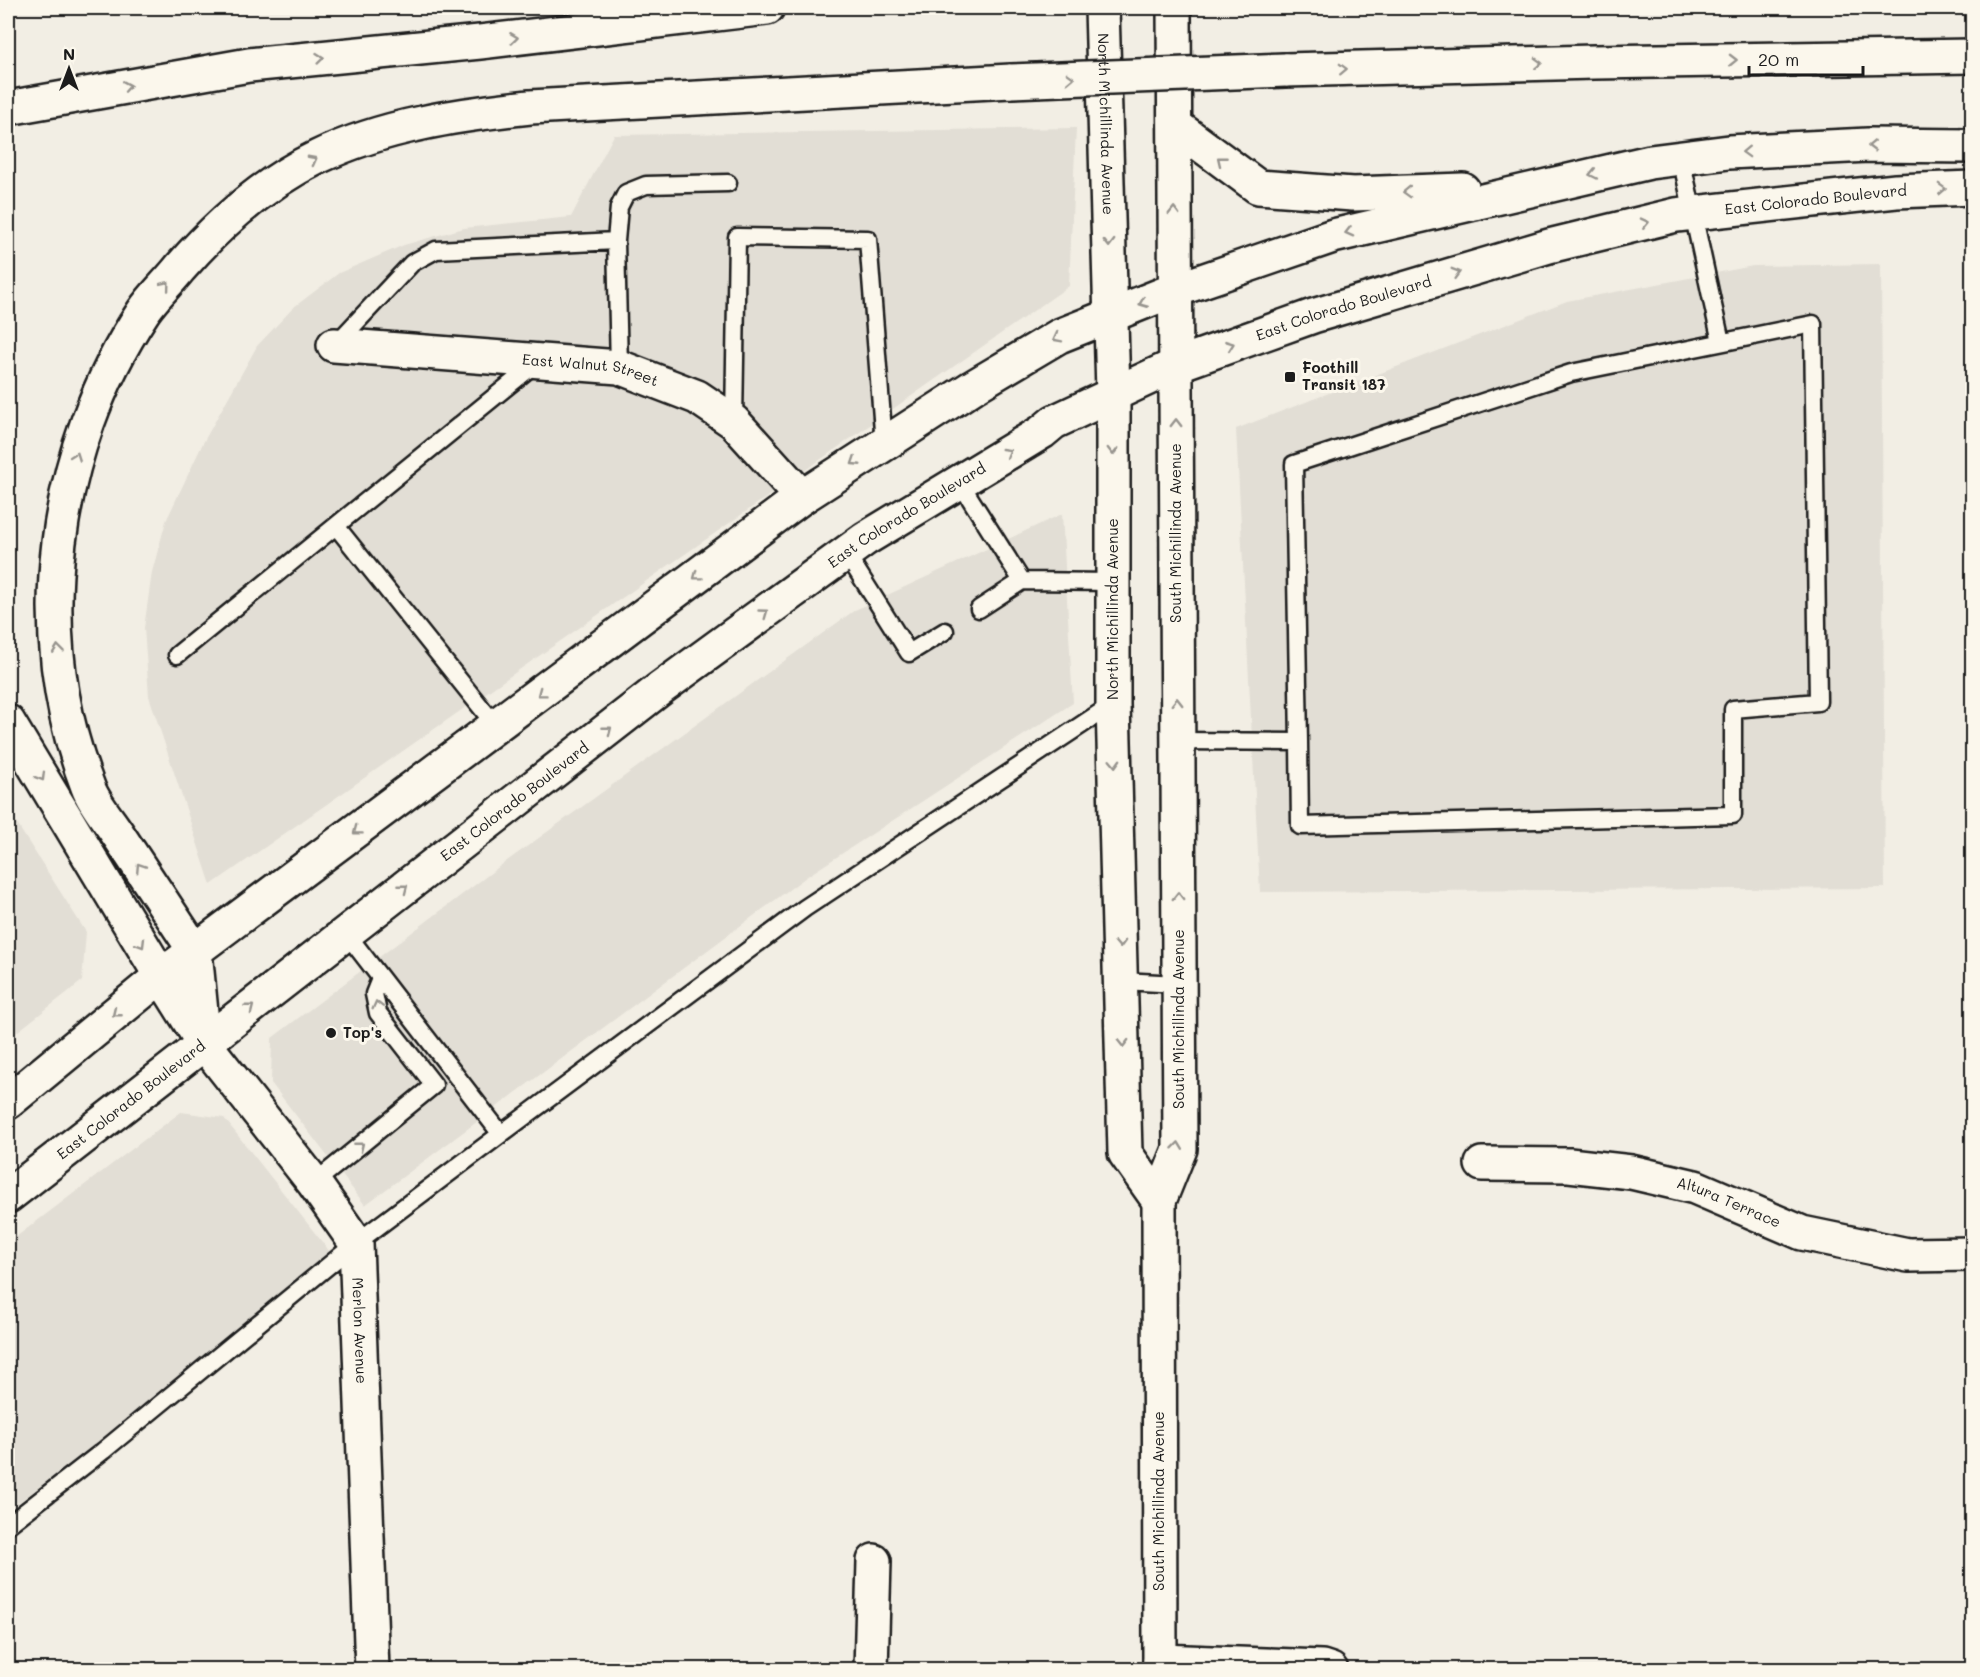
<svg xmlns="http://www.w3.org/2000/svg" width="1980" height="1677" font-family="Mali,sans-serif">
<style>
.built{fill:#e2ded5}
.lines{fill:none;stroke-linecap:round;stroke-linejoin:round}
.lane-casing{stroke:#1c1c1c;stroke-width:21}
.street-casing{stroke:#1c1c1c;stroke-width:38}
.secondary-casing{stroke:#1c1c1c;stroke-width:38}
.primary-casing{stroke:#1c1c1c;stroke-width:38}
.highway-casing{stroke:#1c1c1c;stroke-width:38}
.lane{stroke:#fbf7ec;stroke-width:16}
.street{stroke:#fbf7ec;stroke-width:33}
.secondary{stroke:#fbf7ec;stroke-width:33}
.primary{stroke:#fbf7ec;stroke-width:33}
.highway{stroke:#fbf7ec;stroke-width:33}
.highway-bridge-casing{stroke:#1c1c1c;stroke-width:38;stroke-linecap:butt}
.highway-bridge{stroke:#fbf7ec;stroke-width:33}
.oneway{stroke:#97948e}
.poi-dot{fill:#1c1c1c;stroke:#fbf7ec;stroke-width:2}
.labels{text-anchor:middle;stroke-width:6;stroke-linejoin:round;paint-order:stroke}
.street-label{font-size:15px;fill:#1c1c1c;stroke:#fbf7ec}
.poi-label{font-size:15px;font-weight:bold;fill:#1c1c1c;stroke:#fbf7ec;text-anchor:start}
</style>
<rect width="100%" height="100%" fill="#f2eee4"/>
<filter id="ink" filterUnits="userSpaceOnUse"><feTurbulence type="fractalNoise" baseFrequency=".0167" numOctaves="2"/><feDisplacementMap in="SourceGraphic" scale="12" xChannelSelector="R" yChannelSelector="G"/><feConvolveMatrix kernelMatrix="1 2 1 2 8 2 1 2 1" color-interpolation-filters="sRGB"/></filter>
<g filter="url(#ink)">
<!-- built -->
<path class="built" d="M1076,128L1069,286L211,885L149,696L144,628L152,572L166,521L203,443L257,346L294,307L339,273L404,245L464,228L571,217L614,135Z
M1881,264L1885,888L1260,892L1236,429L1567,301L1753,266Z
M1062,514L1073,703L806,877L365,1205L271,1083L272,1038L500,866L855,610Z
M8,810L86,932L82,981L8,1039Z
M181,1112L224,1118L330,1252L114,1431L8,1510V1243Z"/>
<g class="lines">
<!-- lane casing -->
<g class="lane-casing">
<path id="lane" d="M1681,158L1721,342
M616,241L619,367
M335,345L412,263L436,250L616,241L619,207L626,193L646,185L728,183
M734,422L737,237L868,239L884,444
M959,481L1022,581L979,609
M336,526L496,726
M846,553L909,653L945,631
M1022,581L1113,582
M177,655L536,363
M1177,741L1299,742L1294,464L1571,373L1813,324L1818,702L1733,709V815L1300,826L1299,742
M346,933L501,1134
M1122,981L1178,984
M314,1183L434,1085L378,1013L374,994L380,979
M8,1525L103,1451L356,1243L501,1134L805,908L1113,704"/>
</g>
<!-- street casing -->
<g class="street-casing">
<g id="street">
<path id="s1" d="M334,345L619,367L697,397L734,422L802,497"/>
<path id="s2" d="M204,1043L314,1183L356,1243L372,1670"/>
<path id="s3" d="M1482,1164L1569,1165L1631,1172L1695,1187L1802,1233L1908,1255L1972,1254"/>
<path d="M1160,1661L1322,1667L1331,1670"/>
<path d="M871,1670L874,1561"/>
</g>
</g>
<!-- secondary casing -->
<g class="secondary-casing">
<g id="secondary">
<path id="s4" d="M1102,8L1113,392V704L1125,1153L1159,1201"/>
<path d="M195,951L204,1043"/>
<path d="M161,976L200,1038"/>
<path d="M1160,1670L1159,1201L1180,1149L1174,8"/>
</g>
</g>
<!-- primary casing -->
<g class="primary-casing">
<g id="primary">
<path d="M1176,126L1258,187L1353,194L1463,190"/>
<path d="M8,1102L161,976L802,497L973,387L1059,336L1164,294L1333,236L1650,162L1729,152L1868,145L1972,146"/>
<path id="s5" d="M8,1196L661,688L865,539L1042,432L1054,422L1176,365L1313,316L1549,246L1676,215L1896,191L1972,188"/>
</g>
</g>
<!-- highway casing -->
<g class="highway-casing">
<path id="highway" d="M1285,70L1594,62L1972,56
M8,108L249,65L480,42L767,8
M8,722L161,976
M195,951C170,913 144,874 119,836C109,820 94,804 88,787C28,632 52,450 143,312C153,297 168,283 180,268C219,223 264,183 318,157C385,125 458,115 530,107L1011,81"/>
</g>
<!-- lane -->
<use href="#lane" class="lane"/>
<!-- street -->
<use href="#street" class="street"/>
<!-- secondary -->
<use href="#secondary" class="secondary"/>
<!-- primary -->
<use href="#primary" class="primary"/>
<!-- highway -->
<use href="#highway" class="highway"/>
<!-- highway-bridge casing -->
<g class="highway-bridge-casing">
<path id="highway-bridge" d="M1011,81L1285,70"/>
</g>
<!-- highway-bridge -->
<use href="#highway-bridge" class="highway-bridge"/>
</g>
<!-- one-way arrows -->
<defs><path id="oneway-chevron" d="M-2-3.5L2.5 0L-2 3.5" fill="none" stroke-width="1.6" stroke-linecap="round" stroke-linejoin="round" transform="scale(1.5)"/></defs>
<g class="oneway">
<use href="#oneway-chevron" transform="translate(514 38) rotate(-7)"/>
<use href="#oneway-chevron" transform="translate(320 58) rotate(-6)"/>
<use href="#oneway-chevron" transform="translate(1733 60) rotate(-1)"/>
<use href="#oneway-chevron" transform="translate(1538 63) rotate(-2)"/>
<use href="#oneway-chevron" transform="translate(1343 69) rotate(-2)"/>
<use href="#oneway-chevron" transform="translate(1070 78) rotate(-2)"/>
<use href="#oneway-chevron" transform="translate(127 86) rotate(-10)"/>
<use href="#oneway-chevron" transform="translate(1872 146) rotate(179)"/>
<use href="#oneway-chevron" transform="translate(1746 152) rotate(178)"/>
<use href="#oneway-chevron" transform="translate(313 160) rotate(-28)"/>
<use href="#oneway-chevron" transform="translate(1221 160) rotate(-141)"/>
<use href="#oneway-chevron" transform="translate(1593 174) rotate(168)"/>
<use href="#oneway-chevron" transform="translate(1942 189) rotate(-2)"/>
<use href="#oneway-chevron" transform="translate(1407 192) rotate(178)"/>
<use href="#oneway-chevron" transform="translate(1174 211) rotate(-89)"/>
<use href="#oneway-chevron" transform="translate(1645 223) rotate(-13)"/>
<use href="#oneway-chevron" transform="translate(1349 232) rotate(166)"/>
<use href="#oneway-chevron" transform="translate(1109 243) rotate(89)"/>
<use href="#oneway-chevron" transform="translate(1456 273) rotate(-16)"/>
<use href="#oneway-chevron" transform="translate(166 285) rotate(-50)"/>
<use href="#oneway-chevron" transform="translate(1143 303) rotate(158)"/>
<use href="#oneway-chevron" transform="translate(1057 338) rotate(153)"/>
<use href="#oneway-chevron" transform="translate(1230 345) rotate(-20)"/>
<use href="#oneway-chevron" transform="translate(1176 423) rotate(-90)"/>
<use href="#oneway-chevron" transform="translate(1113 451) rotate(90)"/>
<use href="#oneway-chevron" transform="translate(1007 452) rotate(-31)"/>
<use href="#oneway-chevron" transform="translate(76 456) rotate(-70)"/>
<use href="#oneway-chevron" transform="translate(855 462) rotate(147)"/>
<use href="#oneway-chevron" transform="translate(697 576) rotate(143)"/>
<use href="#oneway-chevron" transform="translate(764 613) rotate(-36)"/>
<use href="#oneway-chevron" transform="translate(58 649) rotate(-97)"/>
<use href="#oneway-chevron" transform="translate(541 693) rotate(143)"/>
<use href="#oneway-chevron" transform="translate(1177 702) rotate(-90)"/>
<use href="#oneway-chevron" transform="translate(608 730) rotate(-38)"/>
<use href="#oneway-chevron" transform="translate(1115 763) rotate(88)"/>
<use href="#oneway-chevron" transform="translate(41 777) rotate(59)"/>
<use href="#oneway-chevron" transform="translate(357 831) rotate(143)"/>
<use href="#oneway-chevron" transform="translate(140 867) rotate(-123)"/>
<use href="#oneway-chevron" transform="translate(404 888) rotate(-38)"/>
<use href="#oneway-chevron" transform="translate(1178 896) rotate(-90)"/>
<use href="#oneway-chevron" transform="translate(141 944) rotate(59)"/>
<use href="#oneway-chevron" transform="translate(1120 944) rotate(88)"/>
<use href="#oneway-chevron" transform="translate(377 1005) rotate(-104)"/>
<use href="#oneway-chevron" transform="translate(250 1008) rotate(-38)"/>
<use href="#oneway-chevron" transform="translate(116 1013) rotate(141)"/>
<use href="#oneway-chevron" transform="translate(1123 1043) rotate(89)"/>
<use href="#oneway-chevron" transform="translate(360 1146) rotate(-39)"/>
<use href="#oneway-chevron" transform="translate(1178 1146) rotate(-83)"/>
</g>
</g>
<!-- markers -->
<g class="poi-dot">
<rect x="1284" y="371" width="12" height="12" rx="3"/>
<circle cx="331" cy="1033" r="6"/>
</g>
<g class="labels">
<!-- street labels -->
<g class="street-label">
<text dy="5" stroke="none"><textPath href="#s4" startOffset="116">North Michillinda Avenue</textPath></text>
<text dy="5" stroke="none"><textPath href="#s5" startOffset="2100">East Colorado Boulevard</textPath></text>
<text dy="5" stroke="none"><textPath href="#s5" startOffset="1614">East Colorado Boulevard</textPath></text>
<text dy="5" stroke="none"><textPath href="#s1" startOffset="258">East Walnut Street</textPath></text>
<text dy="5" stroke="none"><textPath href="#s5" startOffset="1128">East Colorado Boulevard</textPath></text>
<text transform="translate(1176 533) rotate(-90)" y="5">South Michillinda Avenue</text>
<text transform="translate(1113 609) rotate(-90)" y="5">North Michillinda Avenue</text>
<text dy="5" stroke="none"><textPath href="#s5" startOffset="642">East Colorado Boulevard</textPath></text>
<text transform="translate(1179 1019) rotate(-90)" y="5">South Michillinda Avenue</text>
<text dy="5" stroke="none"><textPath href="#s5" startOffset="156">East Colorado Boulevard</textPath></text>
<text dy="5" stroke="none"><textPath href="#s3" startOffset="252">Altura Terrace</textPath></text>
<text dy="5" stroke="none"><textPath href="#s2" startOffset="339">Merlon Avenue</textPath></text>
<text transform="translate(1159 1501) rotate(-90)" y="5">South Michillinda Avenue</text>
</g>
<!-- poi labels -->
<g class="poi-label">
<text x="1302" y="373">Foothill<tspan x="1302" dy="17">Transit 187</tspan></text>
<text x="343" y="1038">Top's</text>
</g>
</g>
<!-- margin -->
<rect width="1980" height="1677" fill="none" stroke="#fbf7ec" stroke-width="30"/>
<rect x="15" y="15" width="1950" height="1647" fill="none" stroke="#1c1c1c" stroke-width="2" filter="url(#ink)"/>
<!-- north arrow -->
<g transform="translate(69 69)" stroke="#fbf7ec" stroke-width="4.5" paint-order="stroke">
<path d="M0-4.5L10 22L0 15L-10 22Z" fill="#1c1c1c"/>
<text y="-9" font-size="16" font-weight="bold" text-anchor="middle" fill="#1c1c1c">N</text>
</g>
<!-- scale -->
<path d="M1749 66v9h114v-9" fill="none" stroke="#1c1c1c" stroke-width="3"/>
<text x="1758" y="66" font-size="18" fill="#1c1c1c" stroke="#fbf7ec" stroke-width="4.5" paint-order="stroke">20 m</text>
</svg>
